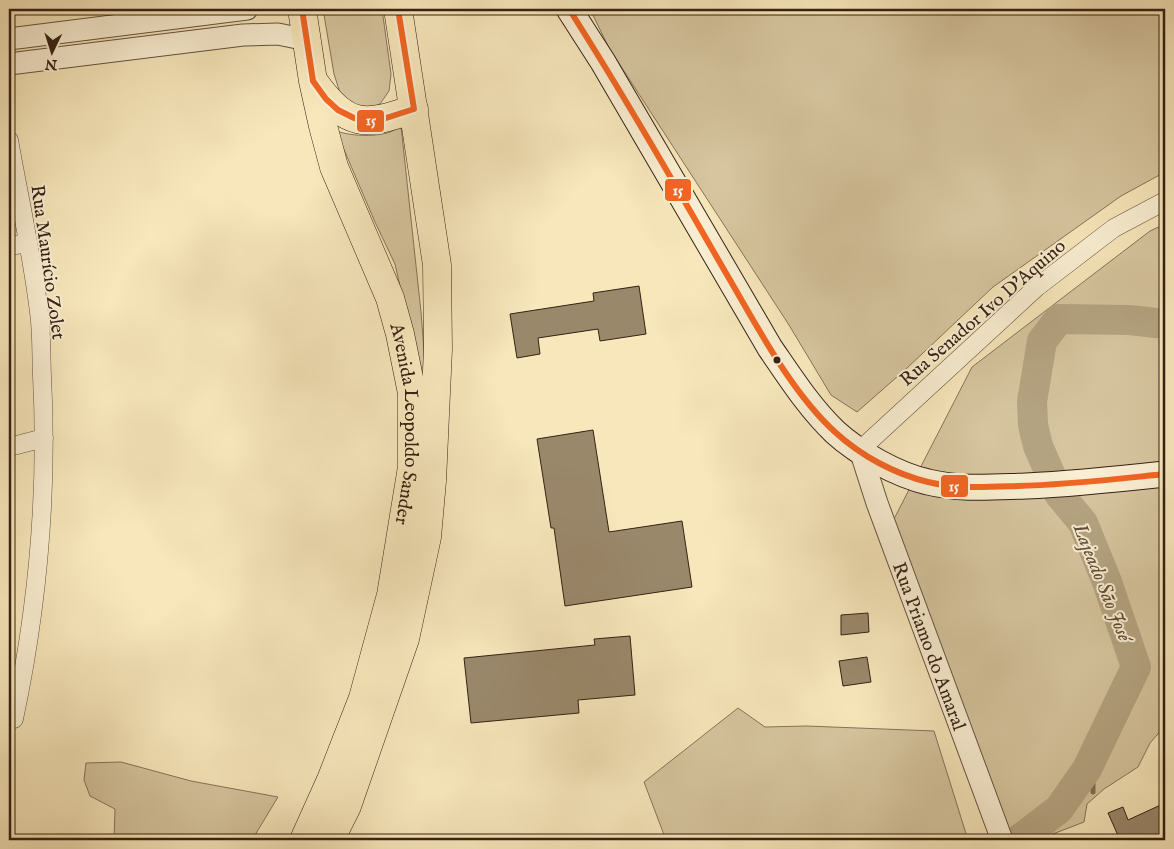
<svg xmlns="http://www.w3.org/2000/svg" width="1174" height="849" font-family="'IM FELL English',serif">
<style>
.green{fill:#d6c59f;stroke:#86735a}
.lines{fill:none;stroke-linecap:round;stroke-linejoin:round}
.stream{stroke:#827056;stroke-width:5}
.river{stroke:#b5a482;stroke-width:30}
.building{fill:#9a886b;stroke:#362114}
.minor-casing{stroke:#66523e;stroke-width:19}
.tertiary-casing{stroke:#66523e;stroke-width:23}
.secondary-casing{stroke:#362114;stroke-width:27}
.trunk-casing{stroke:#362114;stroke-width:29}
.minor{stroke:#faefd3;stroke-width:18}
.tertiary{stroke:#faefd3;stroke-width:21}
.secondary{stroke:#faefd3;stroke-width:25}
.trunk{stroke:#f7e7bb;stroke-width:28}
.bus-1-casing{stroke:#faefd3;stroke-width:10}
.bus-1{stroke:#f26522;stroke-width:6}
.bus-dot{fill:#362114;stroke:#faefd3;stroke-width:2}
.labels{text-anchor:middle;stroke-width:4;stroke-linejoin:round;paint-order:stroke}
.street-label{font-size:19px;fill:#362114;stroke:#faefd3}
.water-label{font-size:20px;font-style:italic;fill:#624f3a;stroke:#faefd3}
.line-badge{stroke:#faefd3;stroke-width:2}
.badge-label{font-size:14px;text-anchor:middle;font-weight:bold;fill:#fff}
</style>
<rect width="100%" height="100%" fill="#f7e7bb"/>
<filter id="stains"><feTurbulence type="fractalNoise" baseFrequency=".004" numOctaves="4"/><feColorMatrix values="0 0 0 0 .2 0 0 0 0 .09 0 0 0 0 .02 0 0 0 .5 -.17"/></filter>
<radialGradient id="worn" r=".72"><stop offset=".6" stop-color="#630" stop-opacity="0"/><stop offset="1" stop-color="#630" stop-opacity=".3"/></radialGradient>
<!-- green -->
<path class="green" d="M323,9H382L391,74L389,91L380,104L370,109L357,106L341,96L334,74Z
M590,9H1165V172L1121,196L993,287L906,369L857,412L831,395L789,325L609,48Z
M401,126L421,312L427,389L424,392L395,264L375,222L336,131C351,136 372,137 387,133C392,132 397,128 401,126Z
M1165,224V726L1150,743L1138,767L1104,789L1087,804L1084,822L1045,837L1008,830L894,519L972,367L1150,231Z
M738,708L765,727L807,726L934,731L968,840H666L644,782Z
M121,762L191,781L278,797L252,840H114L115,809L90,796L84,780L86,763Z
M382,835L550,840H380Z"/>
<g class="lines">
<!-- stream -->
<path class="stream" d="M1087,769L1093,781V792"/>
<!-- river -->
<path class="river" d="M1021,838L1059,809L1087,769L1136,667L1107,582L1083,523L1059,494L1038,446L1033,425L1032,402L1042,341L1059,319L1129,320L1165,324"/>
</g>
<!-- building -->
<path class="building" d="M639,286L646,334L600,341L598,329L538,338L540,354L517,358L510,314L594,301L593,293Z
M593,430L609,532L682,521L692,587L565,606L554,528H551L537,439Z
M868,613L869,632L841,635V615Z
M630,636L635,695L578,700L579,713L471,723L464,658L595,645L594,639Z
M867,657L871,682L843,686L839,661Z
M1165,803V840H1120L1108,813L1123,807L1128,820Z"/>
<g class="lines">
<!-- minor casing -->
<g class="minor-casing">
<path id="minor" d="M9,140C19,197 32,254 39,312C42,333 41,355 42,376C48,491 38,606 14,719
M9,246L28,243
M9,447L44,438
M860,450L1037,287L1114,228L1165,201"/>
</g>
<!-- tertiary casing -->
<g class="tertiary-casing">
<g id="tertiary">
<path d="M9,39L247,9"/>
<path d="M9,64L243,35L278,34L307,40"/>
<path id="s1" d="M860,450L877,503L1002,840"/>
</g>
</g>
<!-- secondary casing -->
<g class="secondary-casing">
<path id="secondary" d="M569,9L603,62L770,348C790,377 809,407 835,432C858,453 897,475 928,482C960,490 993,487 1026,486C1072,484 1119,479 1165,474"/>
</g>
<!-- trunk casing -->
<g class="trunk-casing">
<g id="trunk">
<path id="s2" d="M302,9L313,81L323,126L334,167L390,298L400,334L412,393V467L391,595L363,698L331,780L304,840"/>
<path d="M315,83C348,128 364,126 414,109"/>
<path d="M330,840L347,806L405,639L427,537L432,481L438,349L437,265L398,9"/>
</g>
</g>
<!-- minor -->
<use href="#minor" class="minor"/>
<!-- tertiary -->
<use href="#tertiary" class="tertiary"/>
<!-- secondary -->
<use href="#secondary" class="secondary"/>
<!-- trunk -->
<use href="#trunk" class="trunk"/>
<!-- bus-1 casing -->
<g class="bus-1-casing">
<path id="bus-1" d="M302,9L313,81L326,99L338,110L354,118L368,121L383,119L414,109L398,9
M569,9C623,94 673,181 723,268C755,322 789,390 835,432C861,456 895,474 928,482C957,489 987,487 1017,486C1066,485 1116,479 1165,474"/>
</g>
<!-- bus-1 -->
<use href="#bus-1" class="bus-1"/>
</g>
<!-- markers -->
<circle class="bus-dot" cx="777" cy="360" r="4.5"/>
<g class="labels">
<!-- street labels -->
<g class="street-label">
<text transform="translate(49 262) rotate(82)" y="7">Rua Maurício Zolet</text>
<text transform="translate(982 312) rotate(-41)" y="7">Rua Senador Ivo D'Aquino</text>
<text dy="7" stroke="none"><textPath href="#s2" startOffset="432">Avenida Leopoldo Sander</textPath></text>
<text dy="7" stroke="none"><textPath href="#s1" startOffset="208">Rua Priamo do Amaral</textPath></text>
</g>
<!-- water labels -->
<g class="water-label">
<text transform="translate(1103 582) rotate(68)" y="7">Lajeado São José</text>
</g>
</g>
<g class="line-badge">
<rect x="356" y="109" width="29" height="24" rx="5" fill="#f26522"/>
<rect x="664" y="178" width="28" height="24" rx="5" fill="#f26522"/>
<rect x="940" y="474" width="29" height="24" rx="5" fill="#f26522"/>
</g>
<g class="badge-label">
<text x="371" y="125">15</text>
<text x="678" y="195">15</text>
<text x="954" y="491">15</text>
</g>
<!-- margin -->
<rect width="1174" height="849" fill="none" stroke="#f7e7bb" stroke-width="30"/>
<rect x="10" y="10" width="1154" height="829" fill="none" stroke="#362114" stroke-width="2.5"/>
<rect x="15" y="15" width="1144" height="819" fill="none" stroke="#362114"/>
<!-- north arrow -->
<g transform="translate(52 52) rotate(184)" stroke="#faefd3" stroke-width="4" paint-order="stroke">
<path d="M0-4L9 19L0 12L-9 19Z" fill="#362114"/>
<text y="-8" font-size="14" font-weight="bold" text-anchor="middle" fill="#362114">N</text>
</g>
<rect width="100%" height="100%" filter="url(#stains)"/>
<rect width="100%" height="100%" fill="url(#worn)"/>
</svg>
